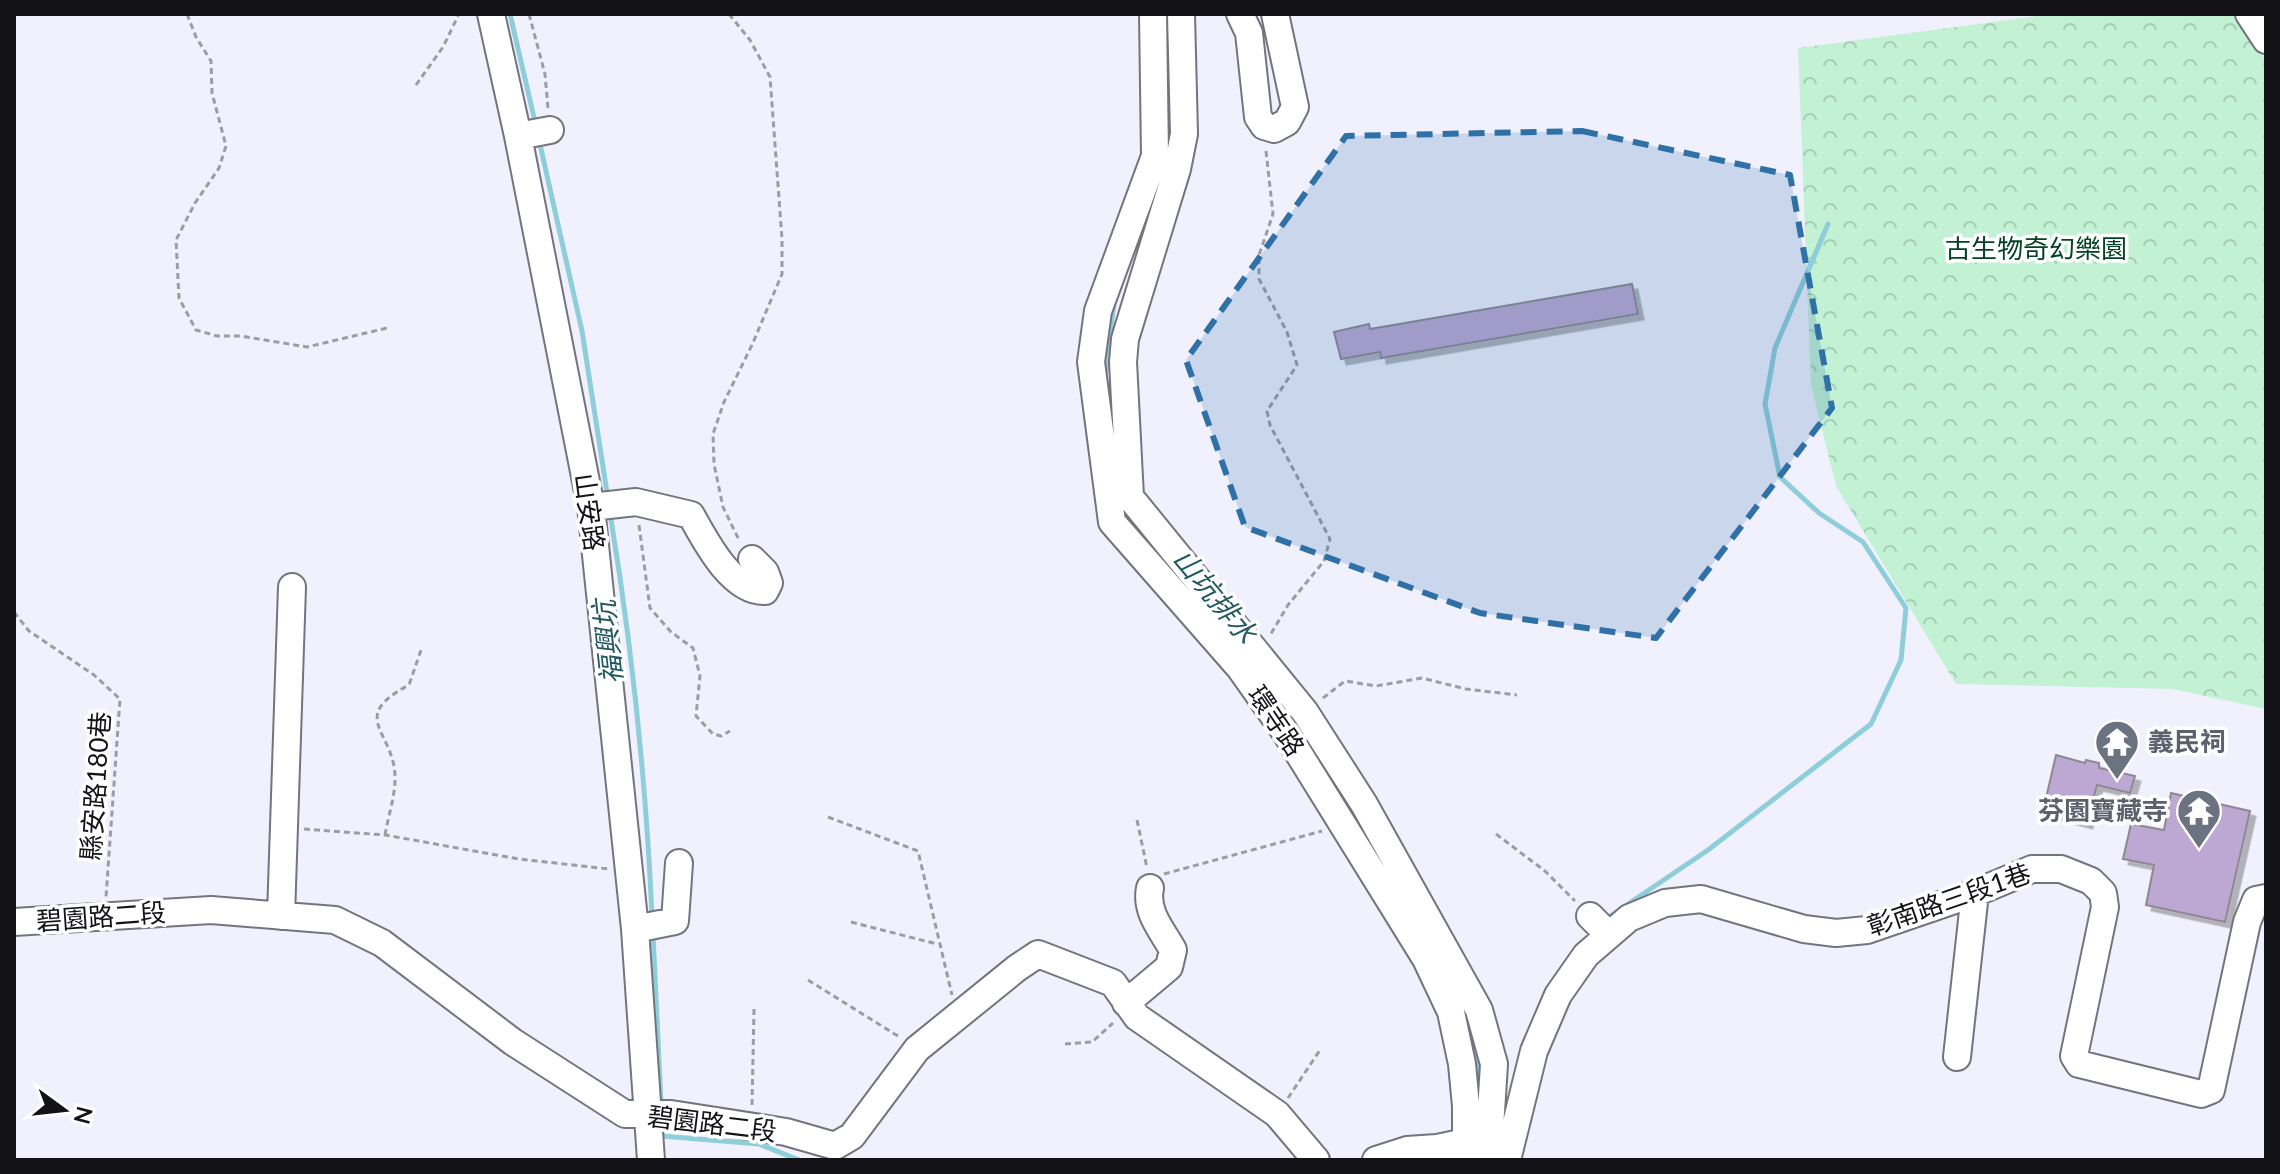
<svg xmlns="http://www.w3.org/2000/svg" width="2280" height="1174" font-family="Lato,'Noto Sans TC',sans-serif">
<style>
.park{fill:url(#park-crowns)}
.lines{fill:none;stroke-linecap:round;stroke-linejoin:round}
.stream{stroke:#8ecdda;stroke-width:5}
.building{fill:#bda7d3;stroke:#8d8892;stroke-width:2;filter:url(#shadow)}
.minor-casing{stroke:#74747f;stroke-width:30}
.path{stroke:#9c9ca5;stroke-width:3;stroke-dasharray:6 4;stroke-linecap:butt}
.minor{stroke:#fff;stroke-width:26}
.marked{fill:#2f70a6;fill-opacity:0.2;stroke:#2f70a6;stroke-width:6;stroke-dasharray:16 10;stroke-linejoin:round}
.labels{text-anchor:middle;stroke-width:7;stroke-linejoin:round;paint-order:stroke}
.park-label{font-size:26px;fill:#044327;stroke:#fff}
.street-label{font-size:26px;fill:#131317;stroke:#fff}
.worship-label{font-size:26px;font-weight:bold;fill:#5b616d;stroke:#fff;text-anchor:start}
.water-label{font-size:28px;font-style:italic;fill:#245963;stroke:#fff}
</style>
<defs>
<pattern id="park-crowns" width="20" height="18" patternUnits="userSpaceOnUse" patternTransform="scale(2)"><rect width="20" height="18" fill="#c2f1d4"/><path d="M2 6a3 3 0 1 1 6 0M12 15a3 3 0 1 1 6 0" fill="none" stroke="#a6ceb5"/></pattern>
<filter id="shadow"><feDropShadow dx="5.5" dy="5.5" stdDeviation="0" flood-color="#0004"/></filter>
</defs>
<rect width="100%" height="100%" fill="#f1f1fd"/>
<!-- park -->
<path class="park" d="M2053,14H2244L2266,63V709L2173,689L1956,684L1836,486L1811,385L1798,48Z"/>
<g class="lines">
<!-- stream -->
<path class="stream" d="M510,14L536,126
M1166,45L1167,14
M539,140L582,331L608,499
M1105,376L1114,303
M610,513C632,646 646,782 652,916
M1303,735L1362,828
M1606,919L1708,850L1871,724L1901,660L1906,608L1863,542L1819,513L1780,477L1765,404L1775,348L1828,224
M653,934L661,1104
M1467,1027L1479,1072V1099
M662,1130V1136L759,1144L799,1160"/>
</g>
<!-- building -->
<path class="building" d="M1632,284L1638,314L1381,358L1380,352L1341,359L1334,332L1369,324L1370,329Z
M2056,755L2085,763L2086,760L2099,763V768L2135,776L2130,793L2097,785L2087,823L2043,811Z
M2171,793L2250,811L2225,922L2146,905L2154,865L2123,859L2131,824L2164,830Z"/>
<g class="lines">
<!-- minor casing -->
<g class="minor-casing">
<path id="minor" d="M491,14L518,136L591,507L635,929L651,1160
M1153,14L1155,156L1098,311L1091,362L1112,522L1240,668L1286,733L1426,959L1451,1012L1462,1064L1466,1106V1160
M1181,14L1184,134L1177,169L1125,339L1123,362L1130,497L1305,712L1364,804L1479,1010L1494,1064L1488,1160
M1240,14L1249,33L1258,117L1264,126L1274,129L1287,122L1295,107L1275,14
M2249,14L2266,40
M518,136L550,130
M591,507L636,502L691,515C705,540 731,592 765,591L769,583L765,572L752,559
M281,916L292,587
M1590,916L1609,935
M14,922L211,910L335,920L382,943L513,1042L625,1114H671L786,1132L835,1146L852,1136L917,1049L1017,968L1038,954L1113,983L1137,1017L1277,1114L1316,1160
M635,929L675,921L679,863
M1126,1003L1169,967L1173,950C1162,930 1145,912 1150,888
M1957,1057L1975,893
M1376,1160L1407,1150L1437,1148L1466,1142
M1507,1160L1534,1051L1558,995L1586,955L1629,918L1665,903L1701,899L1804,929L1836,933L1867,930L1975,893L2032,869H2061L2091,881L2103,893L2105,907L2074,1056L2079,1064L2201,1094L2211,1090L2247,922L2256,900L2266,898"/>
</g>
<!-- path -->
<path class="path" d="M187,14L196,37L211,61L212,93L226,146L219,168L195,203L176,240L179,298L196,330L217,336H241L307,347L387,328
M529,14L545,74L548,108
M729,14L750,40L770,77L782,239V274L752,345L724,402L713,434L714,464L723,507L740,542
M416,85L443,47L459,14
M1266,151L1273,214L1259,255V279L1287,332L1297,365L1267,411L1270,425L1330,539L1324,561L1288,605L1269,637
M639,525L650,608L671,632L693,648L700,676L696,716L713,734L721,736L730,731
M14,612L29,631L94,675L120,699L106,897
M1323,698L1345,681L1376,686L1422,678L1466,689L1517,695
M828,817L918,851L952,995
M1137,820L1147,868
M304,829L385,835L519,859L609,869
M1496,834L1545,871L1575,901
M385,835C388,817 395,797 395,779C396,732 346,718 409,685L421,650
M1164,874L1322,831
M851,922L937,944
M808,980L901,1038
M1065,1044L1092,1042L1113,1023
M1288,1098L1320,1050
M752,1105L754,1009"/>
<!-- minor -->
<use href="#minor" class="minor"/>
</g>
<!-- marked area -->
<path class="marked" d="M1582,131L1790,175L1832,408L1656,638L1480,613L1245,527L1186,360L1346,136Z"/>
<!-- icons -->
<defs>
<g id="temple-pin" transform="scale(2.3)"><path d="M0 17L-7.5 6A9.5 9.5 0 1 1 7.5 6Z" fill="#6b7280" stroke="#fff"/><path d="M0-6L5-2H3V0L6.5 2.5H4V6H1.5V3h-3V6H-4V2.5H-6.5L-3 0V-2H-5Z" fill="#fff"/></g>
</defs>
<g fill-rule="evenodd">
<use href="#temple-pin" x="2117" y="742"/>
<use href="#temple-pin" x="2199" y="811"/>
</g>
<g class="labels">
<!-- park labels -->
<g class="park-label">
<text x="2036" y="258">古生物奇幻樂園</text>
</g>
<!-- street labels -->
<g class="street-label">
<text transform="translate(589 512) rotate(82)" y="9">山安路</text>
<text transform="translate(1276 721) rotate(56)" y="9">環寺路</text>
<text transform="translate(96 786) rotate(-86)" y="9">縣安路180巷</text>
<text transform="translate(1949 900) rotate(-19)" y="9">彰南路三段1巷</text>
<text transform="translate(101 917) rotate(-4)" y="9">碧園路二段</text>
<text transform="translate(712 1124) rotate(7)" y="9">碧園路二段</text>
</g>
<!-- worship labels -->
<g class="worship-label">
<text x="2148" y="751">義民祠</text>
<text x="2168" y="820" text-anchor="end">芬園寶藏寺</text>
</g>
<!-- water labels -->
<g class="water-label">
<text transform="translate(1215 596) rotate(50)" y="10">山坑排水</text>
<text transform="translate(608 642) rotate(-96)" y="10">福興坑</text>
</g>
</g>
<!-- border -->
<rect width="2280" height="1174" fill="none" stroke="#131317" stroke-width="32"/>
<!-- north arrow -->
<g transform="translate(64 1110) rotate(105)" stroke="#ffffff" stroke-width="6" paint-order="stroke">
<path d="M0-6L14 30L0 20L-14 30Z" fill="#131317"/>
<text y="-12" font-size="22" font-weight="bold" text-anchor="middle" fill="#131317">N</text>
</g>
</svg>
